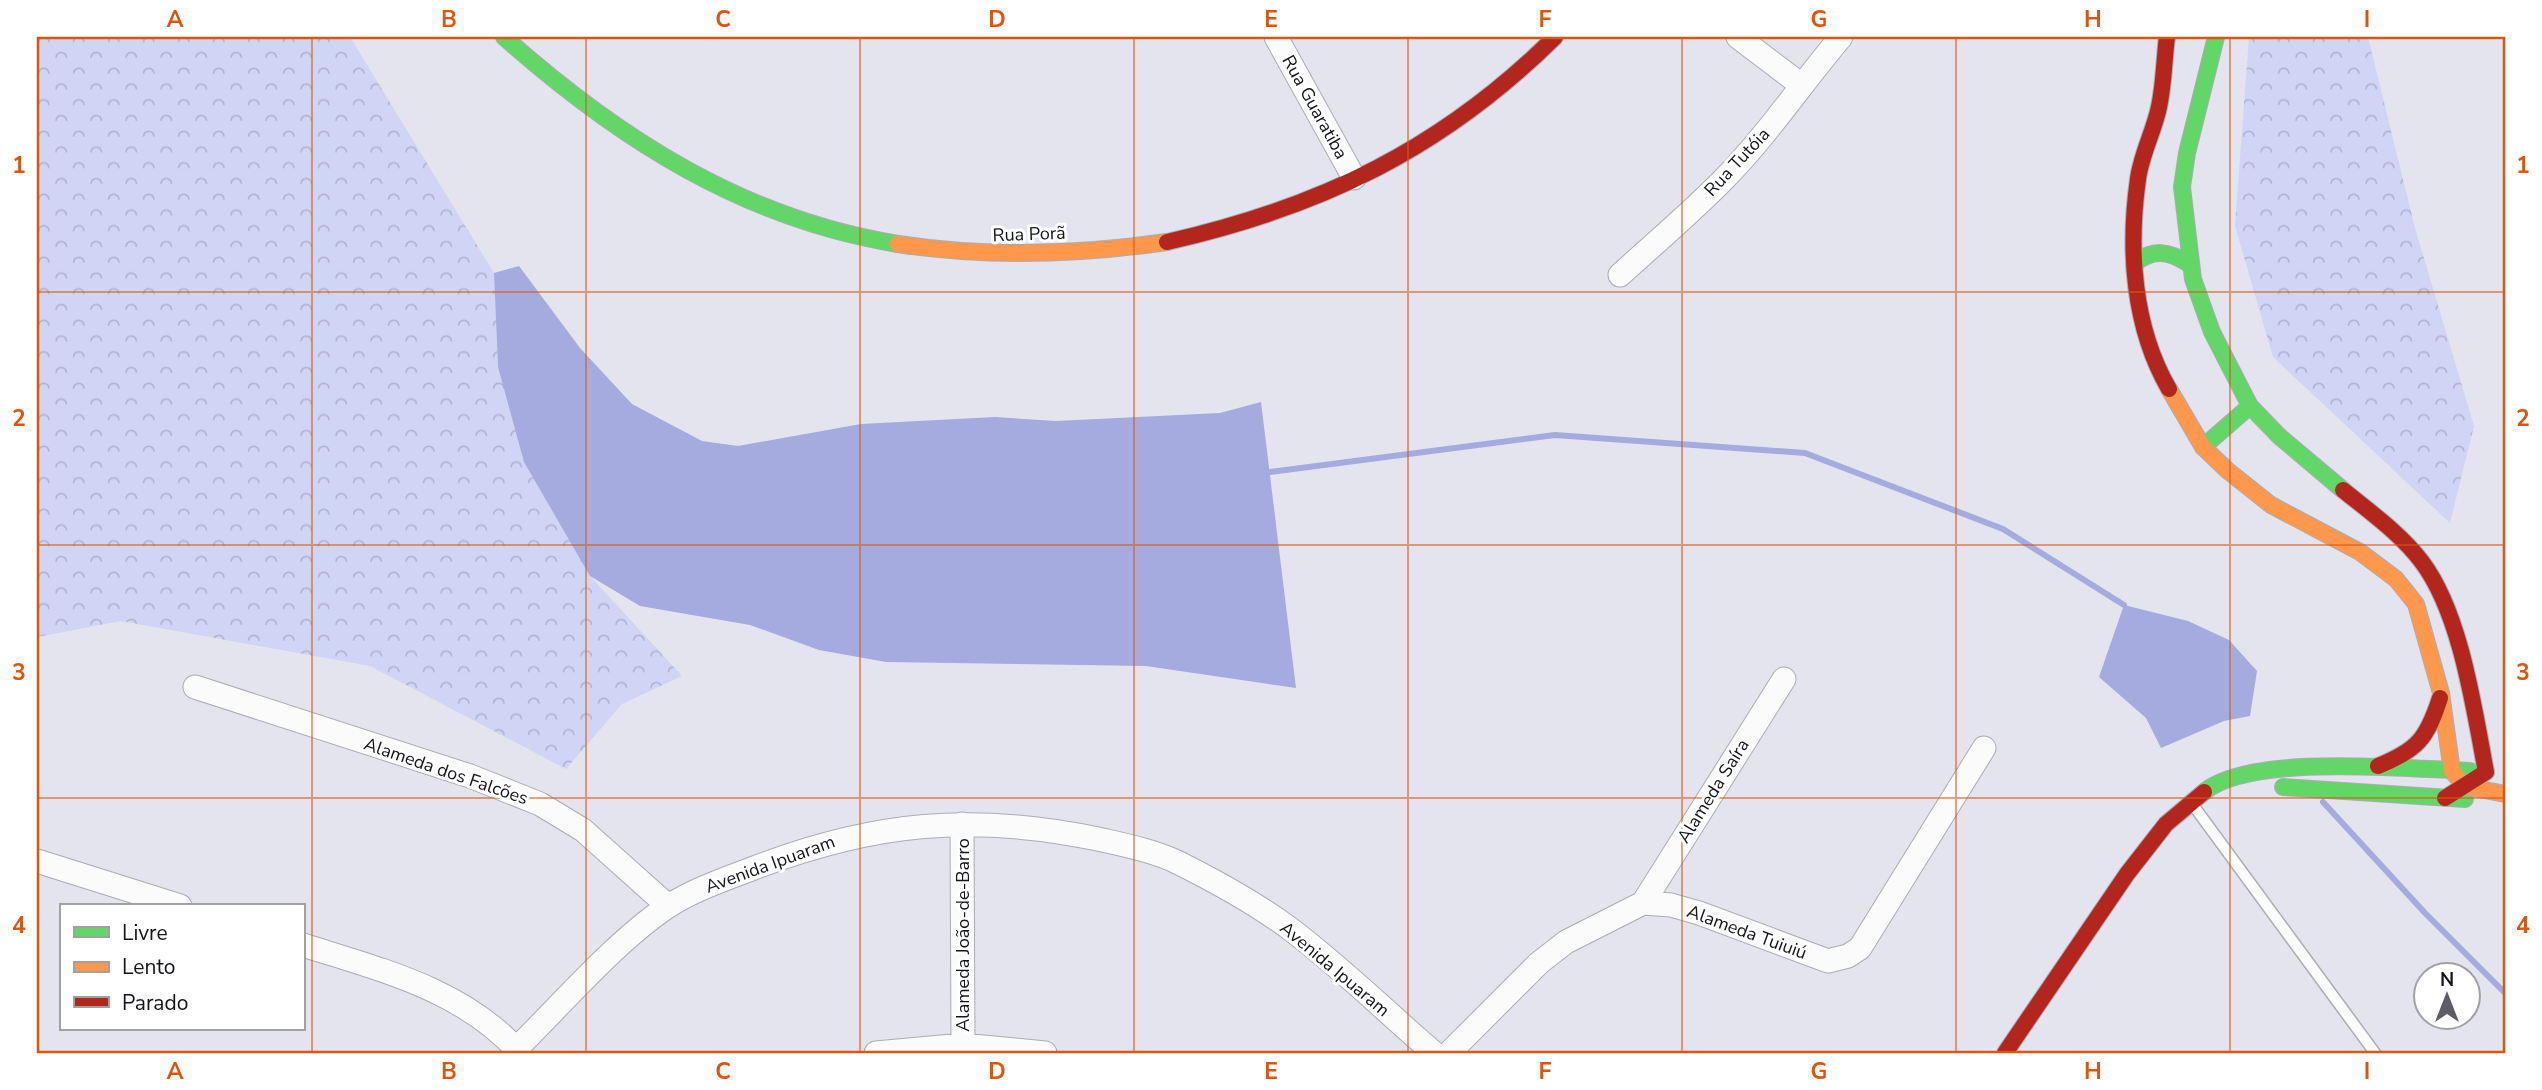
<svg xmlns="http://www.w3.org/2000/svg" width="2542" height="1090" font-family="'Nunito Sans',sans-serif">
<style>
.forest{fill:url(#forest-crowns)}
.water{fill:#a5aadf}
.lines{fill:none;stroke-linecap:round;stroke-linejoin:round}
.stream{stroke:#a5aadf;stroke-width:6}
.lane-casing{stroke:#abacb4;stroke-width:13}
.street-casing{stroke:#abacb4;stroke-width:25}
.fast-casing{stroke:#abacb4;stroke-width:18}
.slow-casing{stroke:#abacb4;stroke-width:18}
.jam-casing{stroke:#abacb4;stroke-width:18}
.lane{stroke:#fbfbfc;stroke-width:10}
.street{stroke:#fbfbfc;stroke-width:23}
.fast{stroke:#63d668;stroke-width:16}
.slow{stroke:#ff974d;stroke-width:16}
.jam{stroke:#b3261e;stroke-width:16}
.grid{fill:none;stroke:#dd560d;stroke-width:2;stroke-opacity:0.55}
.labels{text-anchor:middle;stroke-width:6;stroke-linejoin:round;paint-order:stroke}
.street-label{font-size:18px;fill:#14151b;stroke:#fff}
.neatline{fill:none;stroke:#dd560d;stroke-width:2.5}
.grid-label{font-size:23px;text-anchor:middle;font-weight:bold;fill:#dd560d}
</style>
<defs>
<pattern id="forest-crowns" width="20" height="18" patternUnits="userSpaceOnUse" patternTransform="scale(1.75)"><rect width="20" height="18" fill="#d0d4f5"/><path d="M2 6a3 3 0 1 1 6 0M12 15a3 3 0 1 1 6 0" fill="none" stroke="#b2b5d1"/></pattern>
</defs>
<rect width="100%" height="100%" fill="#e3e4ee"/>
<!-- forest -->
<path class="forest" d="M37,37H350L494,273L498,367L590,576L682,676L622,704L566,769L370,666L121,621L37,637Z
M2249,37H2368L2415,228L2474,426L2450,523L2273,357L2235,226Z"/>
<!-- water -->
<path class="water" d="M519,266L580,348L632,404L702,441L738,446L861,424L995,417L1056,421L1220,413L1261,402L1296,688L1146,666L886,662L819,650L750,625L640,606L590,576L524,462L498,367L494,273Z
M2124,605L2188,621L2229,640L2257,671L2250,716L2224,721L2161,748L2146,718L2099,677Z"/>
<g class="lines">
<!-- stream -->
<path class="stream" d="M1270,472L1555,435L1805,453L2003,529L2124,605
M2323,802L2425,913L2505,993"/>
<!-- lane casing -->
<g class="lane-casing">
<path id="lane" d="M2193,805L2375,1053"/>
</g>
<!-- street casing -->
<g class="street-casing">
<path id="street" d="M1276,37L1354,178
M1738,37L1800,84
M1620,275C1655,243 1692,212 1726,177C1768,134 1802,83 1841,37
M195,687L470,776L540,804L583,830L668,906
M962,824L963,1045
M37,861L180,906
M1643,903L1784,679
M303,945C381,970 463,989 520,1053
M516,1049C561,1005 616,941 667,907C693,890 725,879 754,868C874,822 972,813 1098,839C1124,845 1155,851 1179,863C1217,882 1255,903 1289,928C1340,966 1386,1012 1434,1053
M876,1053L963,1045L1045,1053
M1449,1053L1539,963L1566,942L1643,903L1671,905L1699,913L1828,961L1848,956L1860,948L1984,748"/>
</g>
<!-- fast casing -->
<g class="fast-casing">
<path id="fast" d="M504,37C619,139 744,219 898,244
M2216,37L2187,153L2182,187L2193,279L2212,332L2250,406L2279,436L2343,490
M2134,264C2153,248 2169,251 2189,264
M2203,447L2250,406
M2283,787L2465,799
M2204,792C2251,753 2408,769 2470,771"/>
</g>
<!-- slow casing -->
<g class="slow-casing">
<path id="slow" d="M898,244C989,258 1077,255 1167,242
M2169,389L2203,447L2227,470L2271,505L2360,552L2396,579L2416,604L2441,693L2452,771L2465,786L2505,794"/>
</g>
<!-- jam casing -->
<g class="jam-casing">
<path id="jam" d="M2167,37C2164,60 2164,84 2159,107C2154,131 2141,155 2138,179C2128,249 2133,327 2169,389
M1167,242C1321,207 1442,149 1555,37
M2343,490C2370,512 2401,534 2422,562C2461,614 2474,709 2486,772L2445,798
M2378,766C2418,750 2427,738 2440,698
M2005,1053L2127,874L2166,824L2204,792"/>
</g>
<!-- lane -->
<use href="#lane" class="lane"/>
<!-- street -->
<use href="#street" class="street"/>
<!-- fast -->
<use href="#fast" class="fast"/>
<!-- slow -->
<use href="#slow" class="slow"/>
<!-- jam -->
<use href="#jam" class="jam"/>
</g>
<!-- grid -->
<path class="grid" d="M312,37V1053M586,37V1053M860,37V1053M1134,37V1053M1408,37V1053M1682,37V1053M1956,37V1053M2230,37V1053M37,292H2505M37,545H2505M37,798H2505"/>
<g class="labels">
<!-- street labels -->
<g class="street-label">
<text transform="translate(1315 107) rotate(61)" y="6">Rua Guaratiba</text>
<text transform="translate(1737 162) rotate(-47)" y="6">Rua Tutóia</text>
<text transform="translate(1029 234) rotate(-2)" y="6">Rua Porã</text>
<text transform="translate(446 771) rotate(19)" y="6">Alameda dos Falcões</text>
<text transform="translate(1713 791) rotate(-58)" y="6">Alameda Saíra</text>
<text transform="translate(770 864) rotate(-20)" y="6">Avenida Ipuaram</text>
<text transform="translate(1747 932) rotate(20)" y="6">Alameda Tuiuiú</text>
<text transform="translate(963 935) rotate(-90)" y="6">Alameda João-de-Barro</text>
<text transform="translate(1335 969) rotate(40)" y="6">Avenida Ipuaram</text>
</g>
</g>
<!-- border -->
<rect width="2542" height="1090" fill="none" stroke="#ffffff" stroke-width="77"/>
<!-- legend -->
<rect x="60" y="904" width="245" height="126" fill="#ffffff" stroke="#a1a1a4" stroke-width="2"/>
<rect x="74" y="927" width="35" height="10" fill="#63d668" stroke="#a1a1a4" stroke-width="2"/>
<text x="122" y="940" font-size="21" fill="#14151b">Livre</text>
<rect x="74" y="962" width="35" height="10" fill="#ff974d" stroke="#a1a1a4" stroke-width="2"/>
<text x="122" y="974" font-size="21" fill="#14151b">Lento</text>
<rect x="74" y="997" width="35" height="10" fill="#b3261e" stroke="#a1a1a4" stroke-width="2"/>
<text x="122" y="1010" font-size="21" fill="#14151b">Parado</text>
<!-- north arrow -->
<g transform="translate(2447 996)"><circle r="33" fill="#ffffff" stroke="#a1a1a4" stroke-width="2"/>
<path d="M0-5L12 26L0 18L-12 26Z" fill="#5c5d65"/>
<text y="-10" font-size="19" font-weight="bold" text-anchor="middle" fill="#14151b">N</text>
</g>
<rect x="38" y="38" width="2466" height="1014" class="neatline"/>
<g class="grid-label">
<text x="175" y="27">A</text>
<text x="449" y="27">B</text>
<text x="723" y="27">C</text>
<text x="997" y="27">D</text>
<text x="1271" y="27">E</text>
<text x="1545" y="27">F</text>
<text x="1819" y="27">G</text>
<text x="2093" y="27">H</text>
<text x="2367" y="27">I</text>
<text x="19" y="173">1</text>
<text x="2523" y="173">1</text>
<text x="19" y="426">2</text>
<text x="2523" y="426">2</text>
<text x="19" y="680">3</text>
<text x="2523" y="680">3</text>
<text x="19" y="933">4</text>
<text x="2523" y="933">4</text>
<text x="175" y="1079">A</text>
<text x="449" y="1079">B</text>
<text x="723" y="1079">C</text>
<text x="997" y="1079">D</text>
<text x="1271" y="1079">E</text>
<text x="1545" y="1079">F</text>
<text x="1819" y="1079">G</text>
<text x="2093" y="1079">H</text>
<text x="2367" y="1079">I</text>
</g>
</svg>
